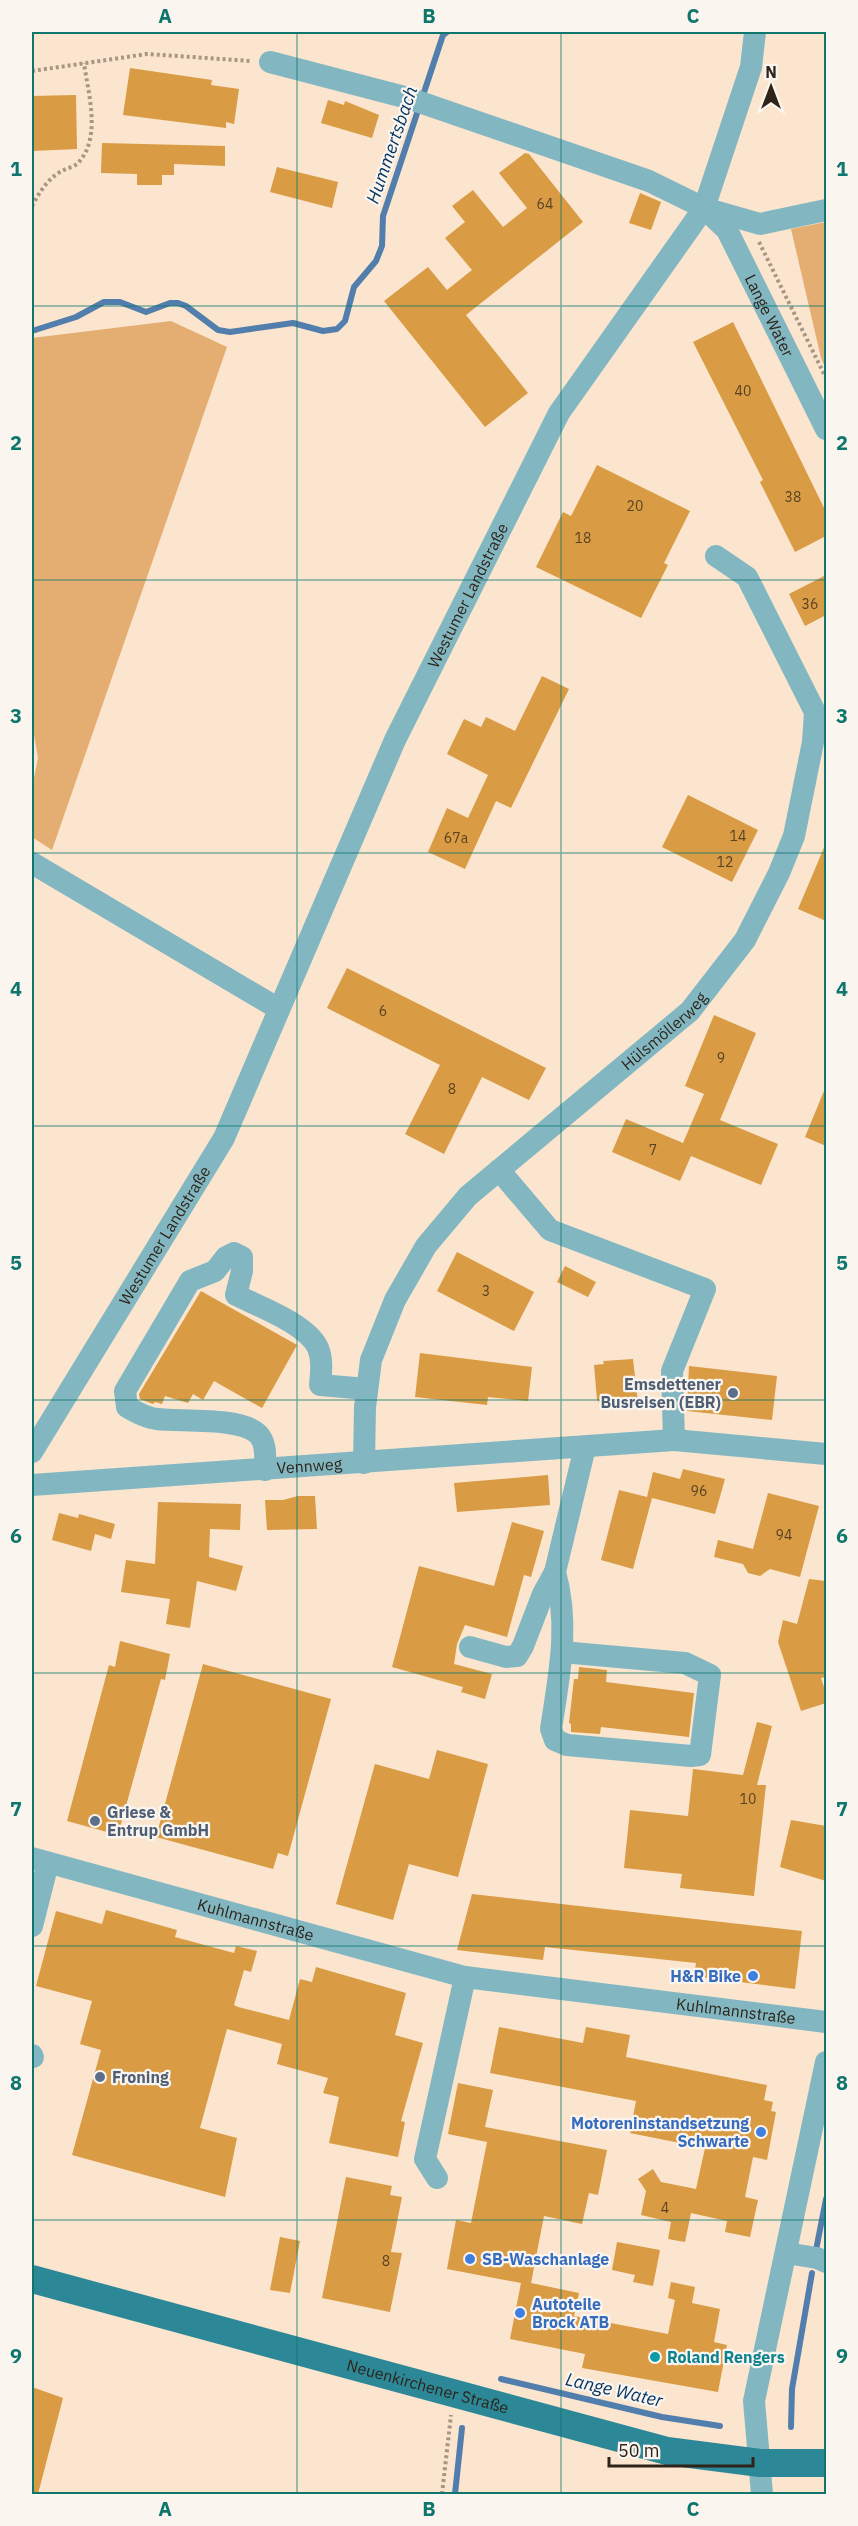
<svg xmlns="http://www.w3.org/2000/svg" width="858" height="2526" font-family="'IBM Plex Sans',sans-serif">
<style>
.green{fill:#e4ad71}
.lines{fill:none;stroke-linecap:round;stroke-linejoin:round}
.stream{stroke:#527ead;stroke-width:6}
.building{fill:#d99b43}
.path{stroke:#a79684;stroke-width:4;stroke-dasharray:3 3;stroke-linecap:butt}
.minor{stroke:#82b7c2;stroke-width:22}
.major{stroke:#2c8797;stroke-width:28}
.grid{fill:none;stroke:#0f766e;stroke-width:1.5;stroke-opacity:0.55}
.service-dot{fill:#5c6f8a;stroke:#fbf5ef;stroke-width:2}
.shop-dot{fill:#3f7fe0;stroke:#fbf5ef;stroke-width:2}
.culture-dot{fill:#0f9aa8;stroke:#fbf5ef;stroke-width:2}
.labels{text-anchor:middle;stroke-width:4.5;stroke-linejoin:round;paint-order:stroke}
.number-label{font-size:14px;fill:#594224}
.street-label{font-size:16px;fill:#2e2419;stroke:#fbf5ef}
.service-label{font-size:16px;font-weight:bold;fill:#4e5e75;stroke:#fbf5ef;text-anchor:start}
.shop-label{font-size:16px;font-weight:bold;fill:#366cbe;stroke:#fbf5ef;text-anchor:end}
.culture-label{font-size:16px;font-weight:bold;fill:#0d838f;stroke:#fbf5ef;text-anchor:start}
.water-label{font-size:18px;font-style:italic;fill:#043664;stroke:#fbf5ef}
.neatline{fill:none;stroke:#0f766e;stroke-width:2}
.grid-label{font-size:20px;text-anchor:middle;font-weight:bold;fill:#0f766e}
</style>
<rect width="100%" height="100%" fill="#fbe5ce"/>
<!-- green -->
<path class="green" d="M826,222V370L821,358L791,229Z
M171,321L227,347L52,850L32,837V788L38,758L32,723V338Z"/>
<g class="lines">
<!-- stream -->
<path class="stream" d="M32,331L76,317L104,302H120L146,312L170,303H178L186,306L218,330L230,332L293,323L323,331L337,329L345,321L354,287L376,261L382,246L383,216L443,35L447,32
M816,2250L826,2199
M501,2379L662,2417L720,2426
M791,2427L792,2389L812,2273
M455,2494L462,2428"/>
</g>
<!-- building -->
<path class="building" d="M130,68L212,80L211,85L239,89L234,124L226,122V128L123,115Z
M76,95L77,149L32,151V96Z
M328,100L344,105L345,101L379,115L372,138L321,123Z
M102,143L225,146V166L174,164V175H162V185H137V174L101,173Z
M525,153L529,154L583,222L466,315L528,393L485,427L384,301L428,267L447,290L472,270L445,238L465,222L452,206L473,190L503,227L527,208L499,173Z
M277,167L338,182L332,208L270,192Z
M640,193L661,202L651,230L629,223Z
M733,322L826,512V536L795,552L760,482L763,480L693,342Z
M597,465L690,511L664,563L668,565L641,618L536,567L563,512L571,516Z
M826,575V615L805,626L789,594Z
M542,676L569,689L511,808L496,801L465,869L428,852L447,808L468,818L488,775L447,754L464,719L481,727L486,717L515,731Z
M688,795L758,830L732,882L662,847Z
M826,843V921L798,909Z
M347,968L546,1068L529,1100L482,1077L444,1154L405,1134L440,1065L327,1008Z
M714,1015L756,1033L720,1120L778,1144L761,1185L691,1156L680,1181L612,1152L626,1119L683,1143L704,1094L685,1086Z
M826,1086V1146L805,1137Z
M457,1252L534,1292L514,1331L437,1291Z
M565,1266L596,1282L588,1297L557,1282Z
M201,1291L297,1345L262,1408L214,1381L203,1400L193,1394L188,1403L165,1396L162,1404L155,1402L153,1404L140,1399L139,1394Z
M420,1353L532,1367L528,1401L488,1397L487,1405L415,1397Z
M633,1359L638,1403L604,1406L597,1400L594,1365L604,1364L603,1361Z
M689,1366L777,1376L772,1420L687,1411Z
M683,1469L725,1479L715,1514L652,1498L633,1569L601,1560L619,1490L647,1497L653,1472L680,1479Z
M548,1475L550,1505L457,1512L454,1483Z
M768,1493L819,1506L800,1577L770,1569L760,1576L748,1573L743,1564L714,1557L718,1540L753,1549Z
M298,1496H315L317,1529L267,1530L265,1500H283Z
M158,1502L241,1504L240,1530L210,1529L209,1557L243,1566L236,1591L197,1581L190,1628L166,1624L170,1599L121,1592L126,1560L155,1564Z
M59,1513L78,1518L79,1514L115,1524L111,1539L95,1534L91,1551L52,1540Z
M512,1522L544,1531L531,1577L524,1575L507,1637L465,1625L457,1644L454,1664L492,1674L485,1699L461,1692L463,1687L392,1667L419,1566L494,1586Z
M809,1579L826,1581V1677L821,1678L826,1693V1703L801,1711L778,1642L783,1620L797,1624Z
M120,1641L170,1654L165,1680L161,1679L118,1835L67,1821L109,1665L115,1667Z
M203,1664L331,1699L288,1856L278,1853L273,1869L156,1837Z
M579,1667L607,1670L606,1682L694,1693L689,1737L601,1727L600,1734L571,1732V1724L569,1723L574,1679H578Z
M757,1722L772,1726L757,1785H766L754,1896L680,1888L682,1874L624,1868L630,1810L688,1816L693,1769L743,1775Z
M437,1750L488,1764L458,1877L409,1864L393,1920L336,1904L375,1764L429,1779Z
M791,1820L826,1826V1881L780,1867Z
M472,1894L802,1931L795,1989L694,1976L696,1963L545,1947L543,1960L457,1950Z
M106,1910L177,1930L175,1937L234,1953L236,1946L257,1951L251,1972L244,1970L234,2005L238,2007L289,2020L300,1979L312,1982L316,1967L406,1993L395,2035L423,2043L401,2121L405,2122L398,2157L329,2143L339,2097L323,2093L328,2078L277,2064L282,2044L227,2029L200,2128L237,2138L225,2197L72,2155L101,2050L80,2044L92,2001L36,1986L56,1911L102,1924Z
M499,2027L583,2043L586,2027L630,2035L626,2057L767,2085L764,2100L773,2102L771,2111L776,2112L767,2160L753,2157L745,2197L758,2200L750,2237L725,2232L727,2221L691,2213L685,2242L668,2239L671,2222L641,2215L646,2191L638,2179L653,2169L661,2182L696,2189L705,2148L630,2133L636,2101L490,2073Z
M458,2083L493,2090L485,2127L607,2150L598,2195L589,2193L582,2224L544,2216L531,2283L579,2293L574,2316L668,2334L675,2300L668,2298L671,2282L695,2287L692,2303L720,2309L714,2342L727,2345L718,2392L582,2368L585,2354L510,2339L521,2283L447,2269L456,2220L471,2223L487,2142L448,2134Z
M346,2177L392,2186L390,2195L402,2197L391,2252L402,2253L390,2312L322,2298Z
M280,2237L300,2241L290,2293L270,2290Z
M617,2242L660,2250L653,2286L633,2282L635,2275L612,2270Z
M32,2387L63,2398L38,2494H32Z"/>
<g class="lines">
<!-- path -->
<path class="path" d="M32,71L147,54L251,61
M32,206C39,193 48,178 62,171C67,168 74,167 78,163C102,138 88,93 84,63
M759,242L826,378
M442,2494L451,2415"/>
<!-- minor -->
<g class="minor">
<path d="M270,62L408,98L649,181L704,208L760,224L826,210"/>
<path id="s1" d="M707,211L727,230L826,429"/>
<path d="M32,863L279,1009"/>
<path d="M499,1170L550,1230L705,1289L672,1371L674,1440"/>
<path id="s2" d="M32,1452L224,1138L395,740L559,413L704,208L751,67L755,32"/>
<path id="s3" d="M364,1463L365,1407L371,1360L395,1300L426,1246L468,1196L690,1011L745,940L779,873L794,836L813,742L815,712L747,577L716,556"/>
<path d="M265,1470C265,1458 267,1443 258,1434C241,1417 181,1422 157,1419C146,1418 136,1412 127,1407L125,1391L190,1281L215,1271L226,1257L234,1253L242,1257V1271L236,1295C260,1307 307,1324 318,1348C323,1360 321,1373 320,1385L367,1389"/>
<path id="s4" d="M32,1485L674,1440L826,1454"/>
<path d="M555,1572C570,1626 559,1675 551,1729L555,1740L567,1745L691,1756L700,1755L710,1675L685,1663L562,1652"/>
<path d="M470,1647L506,1657L517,1656L523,1646L543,1594L555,1572L585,1447"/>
<path id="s5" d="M32,1858L465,1977L826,2022"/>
<path d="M32,1926L48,1863"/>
<path d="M32,2055L33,2057"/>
<path d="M437,2178L425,2159L465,1977"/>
<path d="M786,2253L817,2258L826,2262"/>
<path d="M762,2494L754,2401L826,2062"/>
</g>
<!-- major -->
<path class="major" id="s6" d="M32,2279L667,2451L760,2463H826"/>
</g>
<!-- grid -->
<path class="grid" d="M297,32V2494M561,32V2494M32,306H826M32,580H826M32,853H826M32,1126H826M32,1400H826M32,1673H826M32,1946H826M32,2220H826"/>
<!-- markers -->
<g class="service-dot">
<circle cx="733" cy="1393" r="6"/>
<circle cx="95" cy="1821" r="6"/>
<circle cx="100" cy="2077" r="6"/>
</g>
<g class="shop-dot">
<circle cx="753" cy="1976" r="6"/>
<circle cx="761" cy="2132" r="6"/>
<circle cx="470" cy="2259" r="6"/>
<circle cx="520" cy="2313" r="6"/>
</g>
<circle class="culture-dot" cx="655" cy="2357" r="6"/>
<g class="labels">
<!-- number labels -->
<g class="number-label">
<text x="545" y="209">64</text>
<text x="743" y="396">40</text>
<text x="793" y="502">38</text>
<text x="635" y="511">20</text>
<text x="583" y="543">18</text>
<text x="810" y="609">36</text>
<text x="738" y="841">14</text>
<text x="456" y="843">67a</text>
<text x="725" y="867">12</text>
<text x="383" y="1016">6</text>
<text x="721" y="1063">9</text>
<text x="452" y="1094">8</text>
<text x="653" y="1155">7</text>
<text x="486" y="1296">3</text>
<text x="699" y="1496">96</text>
<text x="784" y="1540">94</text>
<text x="748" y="1804">10</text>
<text x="665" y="2213">4</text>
<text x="386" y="2266">8</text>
</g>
<!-- street labels -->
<g class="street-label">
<text dy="6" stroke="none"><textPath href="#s1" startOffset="123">Lange Water</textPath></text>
<text dy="6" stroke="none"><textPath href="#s2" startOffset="963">Westumer Landstraße</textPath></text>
<text dy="6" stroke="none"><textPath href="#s3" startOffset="552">Hülsmöllerweg</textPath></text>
<text dy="6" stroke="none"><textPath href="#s2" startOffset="254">Westumer Landstraße</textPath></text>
<text dy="6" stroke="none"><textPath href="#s4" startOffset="278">Vennweg</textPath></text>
<text dy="6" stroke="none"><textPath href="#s5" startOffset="232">Kuhlmannstraße</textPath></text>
<text dy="6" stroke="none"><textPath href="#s5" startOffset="722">Kuhlmannstraße</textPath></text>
<text dy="6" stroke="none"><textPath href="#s6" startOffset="410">Neuenkirchener Straße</textPath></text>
</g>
<!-- service labels -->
<g class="service-label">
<text x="721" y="1390" text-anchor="end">Emsdettener<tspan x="721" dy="18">Busreisen (EBR)</tspan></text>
<text x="107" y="1818">Griese &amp;<tspan x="107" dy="18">Entrup GmbH</tspan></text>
<text x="112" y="2083">Froning</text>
</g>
<!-- shop labels -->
<g class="shop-label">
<text x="741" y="1982">H&amp;R Bike</text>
<text x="749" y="2129">Motoreninstandsetzung<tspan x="749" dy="18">Schwarte</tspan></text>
<text x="482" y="2265" text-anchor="start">SB-Waschanlage</text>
<text x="532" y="2310" text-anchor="start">Autoteile<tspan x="532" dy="18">Brock ATB</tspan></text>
</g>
<!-- culture labels -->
<g class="culture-label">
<text x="667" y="2363">Roland Rengers</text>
</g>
<!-- water labels -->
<g class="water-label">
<text transform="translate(392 145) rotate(-71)" y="6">Hummertsbach</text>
<text transform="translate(614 2390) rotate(13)" y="6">Lange Water</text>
</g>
</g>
<!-- border -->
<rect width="858" height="2526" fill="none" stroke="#fbf5ef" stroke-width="66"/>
<!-- north arrow -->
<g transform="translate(771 87)" stroke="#fbf5ef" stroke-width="4.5" paint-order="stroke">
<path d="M0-4.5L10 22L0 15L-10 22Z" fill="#2e2419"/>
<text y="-9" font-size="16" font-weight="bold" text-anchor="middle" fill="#2e2419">N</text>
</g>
<!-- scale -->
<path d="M609 2457v9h144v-9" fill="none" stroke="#2e2419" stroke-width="3"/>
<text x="618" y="2457" font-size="18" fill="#2e2419" stroke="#fbf5ef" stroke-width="4.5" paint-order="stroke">50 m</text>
<rect x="33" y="33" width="792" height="2460" class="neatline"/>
<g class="grid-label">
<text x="165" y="23">A</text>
<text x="429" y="23">B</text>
<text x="693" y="23">C</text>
<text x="16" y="176">1</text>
<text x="842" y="176">1</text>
<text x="16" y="450">2</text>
<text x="842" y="450">2</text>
<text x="16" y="723">3</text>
<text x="842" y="723">3</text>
<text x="16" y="996">4</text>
<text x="842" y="996">4</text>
<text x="16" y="1270">5</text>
<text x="842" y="1270">5</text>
<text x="16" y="1543">6</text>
<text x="842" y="1543">6</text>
<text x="16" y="1816">7</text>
<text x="842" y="1816">7</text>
<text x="16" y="2090">8</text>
<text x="842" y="2090">8</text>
<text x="16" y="2363">9</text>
<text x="842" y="2363">9</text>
<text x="165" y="2516">A</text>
<text x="429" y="2516">B</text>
<text x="693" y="2516">C</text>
</g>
</svg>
